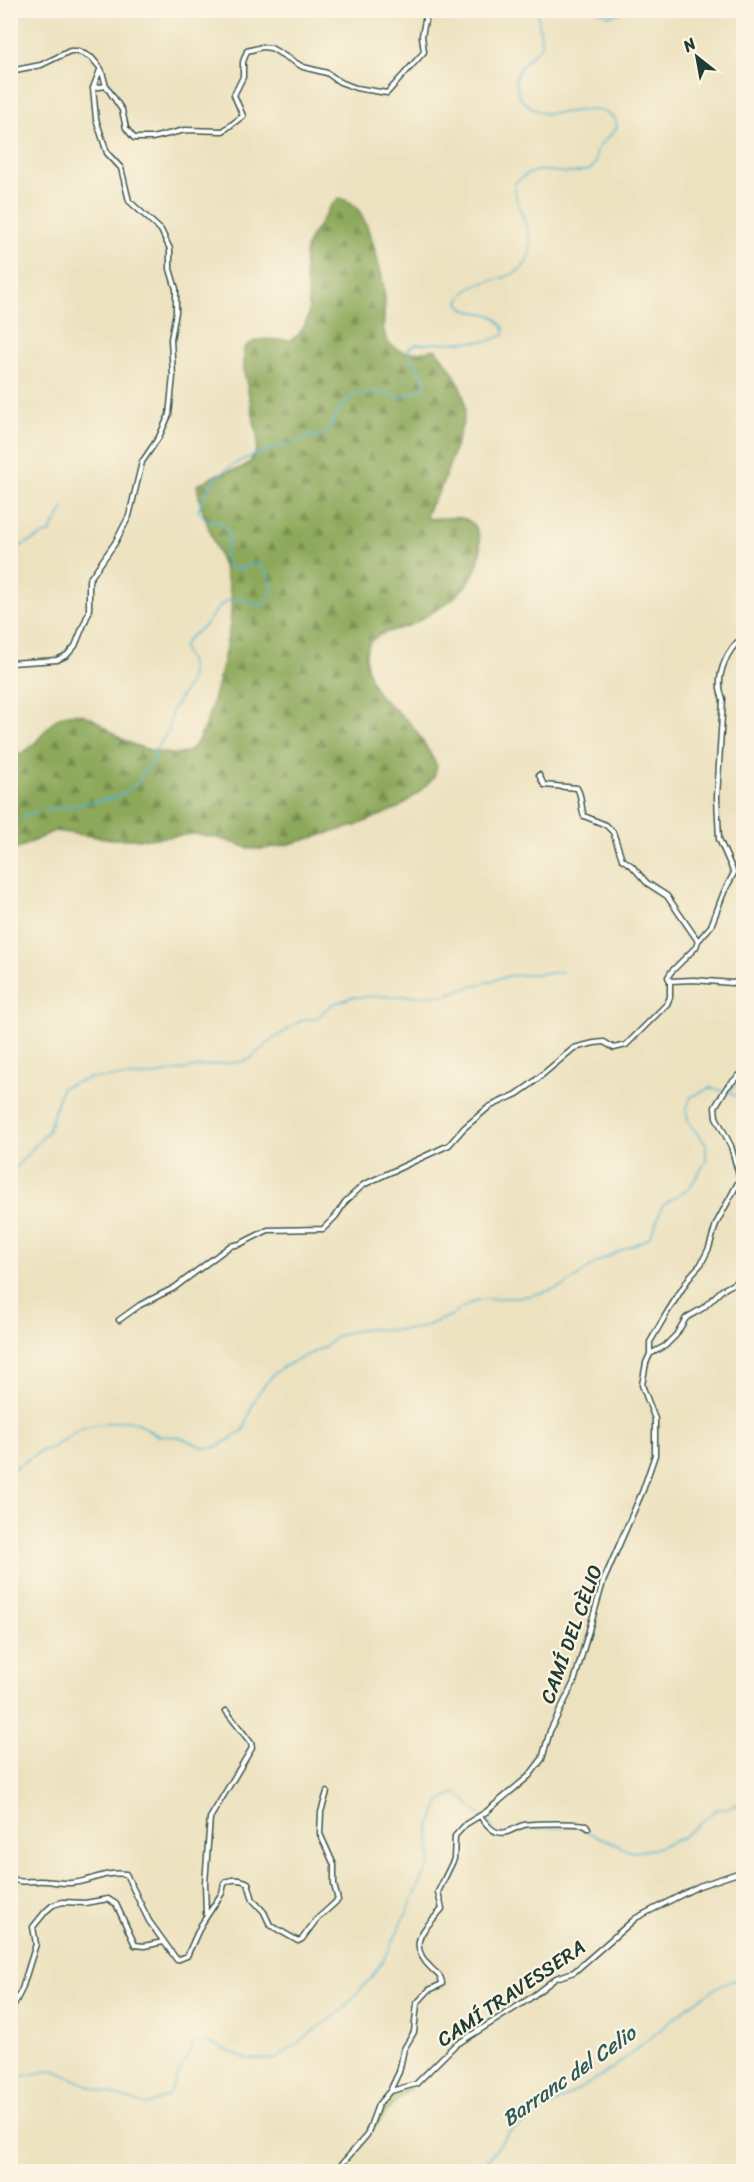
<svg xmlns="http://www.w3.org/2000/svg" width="754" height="2182" font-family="Sriracha,sans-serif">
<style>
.green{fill:url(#green-dots);stroke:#68804c;stroke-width:1.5}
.forest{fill:url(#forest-firs);stroke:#567247;stroke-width:1.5}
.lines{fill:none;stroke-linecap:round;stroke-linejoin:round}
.stream{stroke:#52b5d0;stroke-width:1.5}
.street-casing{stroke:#3e5649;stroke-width:7}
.street{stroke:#fff;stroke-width:4}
.labels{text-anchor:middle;stroke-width:4.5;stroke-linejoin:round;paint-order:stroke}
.street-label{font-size:20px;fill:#1f3d34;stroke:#fcf5e5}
.water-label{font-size:21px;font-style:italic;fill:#2c5b5b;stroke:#fcf5e5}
</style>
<defs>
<pattern id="green-dots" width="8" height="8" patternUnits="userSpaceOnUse" patternTransform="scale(1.5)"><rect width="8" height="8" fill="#b1c265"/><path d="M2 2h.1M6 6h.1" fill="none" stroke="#8f9f54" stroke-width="1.8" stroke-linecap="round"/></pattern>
<pattern id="forest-firs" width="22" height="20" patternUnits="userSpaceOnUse" patternTransform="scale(1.5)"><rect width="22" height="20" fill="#8ca85a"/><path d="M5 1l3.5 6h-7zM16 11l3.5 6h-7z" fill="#728a4b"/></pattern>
</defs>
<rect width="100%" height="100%" fill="#fcf5e5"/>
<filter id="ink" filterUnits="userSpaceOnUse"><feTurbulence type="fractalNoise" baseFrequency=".0167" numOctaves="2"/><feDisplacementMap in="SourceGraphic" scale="12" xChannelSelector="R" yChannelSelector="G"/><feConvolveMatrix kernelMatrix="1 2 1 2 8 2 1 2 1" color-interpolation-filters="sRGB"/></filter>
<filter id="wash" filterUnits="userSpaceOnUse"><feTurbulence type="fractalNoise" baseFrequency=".008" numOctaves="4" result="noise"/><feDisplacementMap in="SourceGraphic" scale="24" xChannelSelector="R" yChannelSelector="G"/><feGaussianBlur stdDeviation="1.35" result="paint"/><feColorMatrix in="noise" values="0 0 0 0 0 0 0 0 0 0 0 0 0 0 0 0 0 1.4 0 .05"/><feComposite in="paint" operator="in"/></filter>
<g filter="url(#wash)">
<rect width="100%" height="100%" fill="#ede2c0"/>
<!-- green -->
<path class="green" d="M411,2088L396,2101L374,2127C381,2104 385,2094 411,2088Z"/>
<!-- forest -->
<path class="forest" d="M340,198C348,200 354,203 359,211C371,229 384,278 385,300C385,315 379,334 391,345C405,357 419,352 435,349C449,364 466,389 465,410C464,424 458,438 454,450C450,463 446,477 440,490C435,500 427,506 426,518C437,520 450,516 462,518C478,521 482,542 480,555C474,582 458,597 436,610C427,616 418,622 408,626C394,631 372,632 367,649C365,655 366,662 367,667C375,703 392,702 413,727C422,739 430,753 437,766L434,777L417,794L398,808L355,826L286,845L263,849H252L218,838L194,834L148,839H112L54,831L11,852V755C40,754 43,719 68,714C89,710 105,728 120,738C135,747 156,752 172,754C182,755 190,753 196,744C211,722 234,625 231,599C226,560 202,524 197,485L218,474L241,468L250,462L256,452L258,440L244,371V348C265,329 286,349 298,335C322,309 297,275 307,246C309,238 316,229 321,222C327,212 330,204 340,198Z"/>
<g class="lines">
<!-- stream -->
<path class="stream" d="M72,10H73
M597,10L609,16L629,10
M10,551L50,532L64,508
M10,821L35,812L114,798L124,793L137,783L146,768L154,761L155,750L168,732L172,710L188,685L191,674L190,663L183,648C186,637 197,633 205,625C214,615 220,599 237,599C244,598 252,603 259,605C281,597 272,572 256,563L240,569L230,568L224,558L229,538V532L222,523L208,520L198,511C214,455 267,454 312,436L323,435L327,432C341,407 346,388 381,393C388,394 393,397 400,399L409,393L424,389V378L407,350L416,344H421L489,341L504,335V329C493,309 484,315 465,310L459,302C469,275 510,286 525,264C542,239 512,209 515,183C536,164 545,172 570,173C576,173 583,171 590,170L596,163C593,143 607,142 617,127L616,121C600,99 565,117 543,113C533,110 526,104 519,97L515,79L520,67L542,45L537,10
M728,1092L744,1081
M10,1174L48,1131L62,1087L90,1078L150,1076L203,1066L247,1061L272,1040L303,1019H316L331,1005L352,997L444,995L508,976L562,972
M10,1471L43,1450H48L80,1429L93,1425L124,1421L136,1422L158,1436L179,1437L206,1448L217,1447L244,1430L253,1403L259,1392L273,1375L281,1368L326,1346L337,1336L348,1332L368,1329L395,1330L421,1328L452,1315L465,1306L478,1300L527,1296L544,1292L564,1286L599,1261L649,1238L655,1226L662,1206L690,1187L706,1161V1144L689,1123L686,1110L691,1097L710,1088L728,1092L744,1101
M484,1818L493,1828
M499,1834L500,1835L527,1829L577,1827L632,1852L653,1849L682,1838L716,1810L734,1806L744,1801
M17,2077L54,2070L96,2089L147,2105L168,2096L194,2043L206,2041L246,2059H276L341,2011L372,1977L388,1952L431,1861L429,1830L440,1802L456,1792L481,1815
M481,2172V2169L509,2132L612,2069L689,2006L722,1984L744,1977"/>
</g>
</g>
<g filter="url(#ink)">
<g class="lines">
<!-- street casing -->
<g class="street-casing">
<path id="street" d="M10,71L41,65L70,51H78L92,58L101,69L106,86L122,110L126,128L134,138H152L185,130L223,131L243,116L234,95L243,77V62L247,51L262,47L271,48L303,67L327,73L340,82L356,88L387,93L424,52L422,36L427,10
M93,88L100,70
M10,663L57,660L67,655L75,646L89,612V580L115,543L129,516L142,462L159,437L169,415L173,376L171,339L176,312V289L170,269V249L161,230L129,201L121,168L107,153L96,119L93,88L106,86
M539,775L544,785L577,788C583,798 580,806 584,816L606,825L613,832L622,859L632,866L647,883L667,896L698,941L696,947L671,972L668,977L670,981L694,980L732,983L744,981
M698,941L711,926L724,892L734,873L719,839L717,797L723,699C714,679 726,649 744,637
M119,1320L140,1305L174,1288L230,1246L240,1244L268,1230L323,1229L336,1216L345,1202L363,1185L449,1145L464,1128L489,1107L517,1094L530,1085L574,1048L594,1043L604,1042L614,1048L626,1045L667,1004L670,997V981
M650,1353V1342L668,1311L691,1275L701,1264L709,1248L716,1224L740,1179L731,1146L716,1117L715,1107L727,1087L744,1071
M480,1816C485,1822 490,1830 497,1832C508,1835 515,1827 524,1825C532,1823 579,1823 586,1825L588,1828
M10,1877C20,1884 26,1881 37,1881C48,1880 60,1884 71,1883C91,1882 103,1871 126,1874L149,1921L177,1960L187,1956L201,1925L222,1893L224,1884C230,1878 241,1879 248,1883L253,1900L264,1912L270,1925L298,1941L302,1939L316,1920L338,1900L334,1885V1865L320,1834L321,1812L327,1792
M206,1914L205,1883L210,1818L252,1748L251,1743L226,1711
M10,2013L22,1989L36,1944L33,1927L46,1911L53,1905L63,1902L85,1903L108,1899L116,1904L135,1945L144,1946L163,1942
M10,2070L15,2069L16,2073L10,2092
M391,2091L416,2084L454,2046L529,1999L556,1978L574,1972L636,1918L699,1886L744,1871
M335,2172L367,2135L378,2105L390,2091L399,2072L404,2049L414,2032L417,2003L429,1990L442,1984C442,1976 437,1974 432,1969C405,1943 424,1930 442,1909L438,1892L454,1859L455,1836L466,1824L486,1812L529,1776L542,1759L550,1731L574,1682L603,1582L643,1490L655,1455V1419L642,1385L646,1363L650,1354L665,1346L676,1335L686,1318L703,1308L722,1290L744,1278"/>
</g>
<!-- street -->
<use href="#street" class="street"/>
</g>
</g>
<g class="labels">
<!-- street labels -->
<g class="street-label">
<text transform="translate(571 1634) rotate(-70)" y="7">CAMÍ DEL CÈLIO</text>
<text transform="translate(511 1993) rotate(-34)" y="7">CAMÍ TRAVESSERA</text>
</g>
<!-- water labels -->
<g class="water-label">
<text transform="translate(569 2076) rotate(-35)" y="7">Barranc del Celio</text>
</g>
</g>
<!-- margin -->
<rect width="754" height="2182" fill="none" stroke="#fcf5e5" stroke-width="36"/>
<!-- north arrow -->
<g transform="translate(697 57) rotate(329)" stroke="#fcf5e5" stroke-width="4.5" paint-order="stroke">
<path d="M0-4.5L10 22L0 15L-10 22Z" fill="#1f3d34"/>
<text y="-9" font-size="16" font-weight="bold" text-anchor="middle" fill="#1f3d34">N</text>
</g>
</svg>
